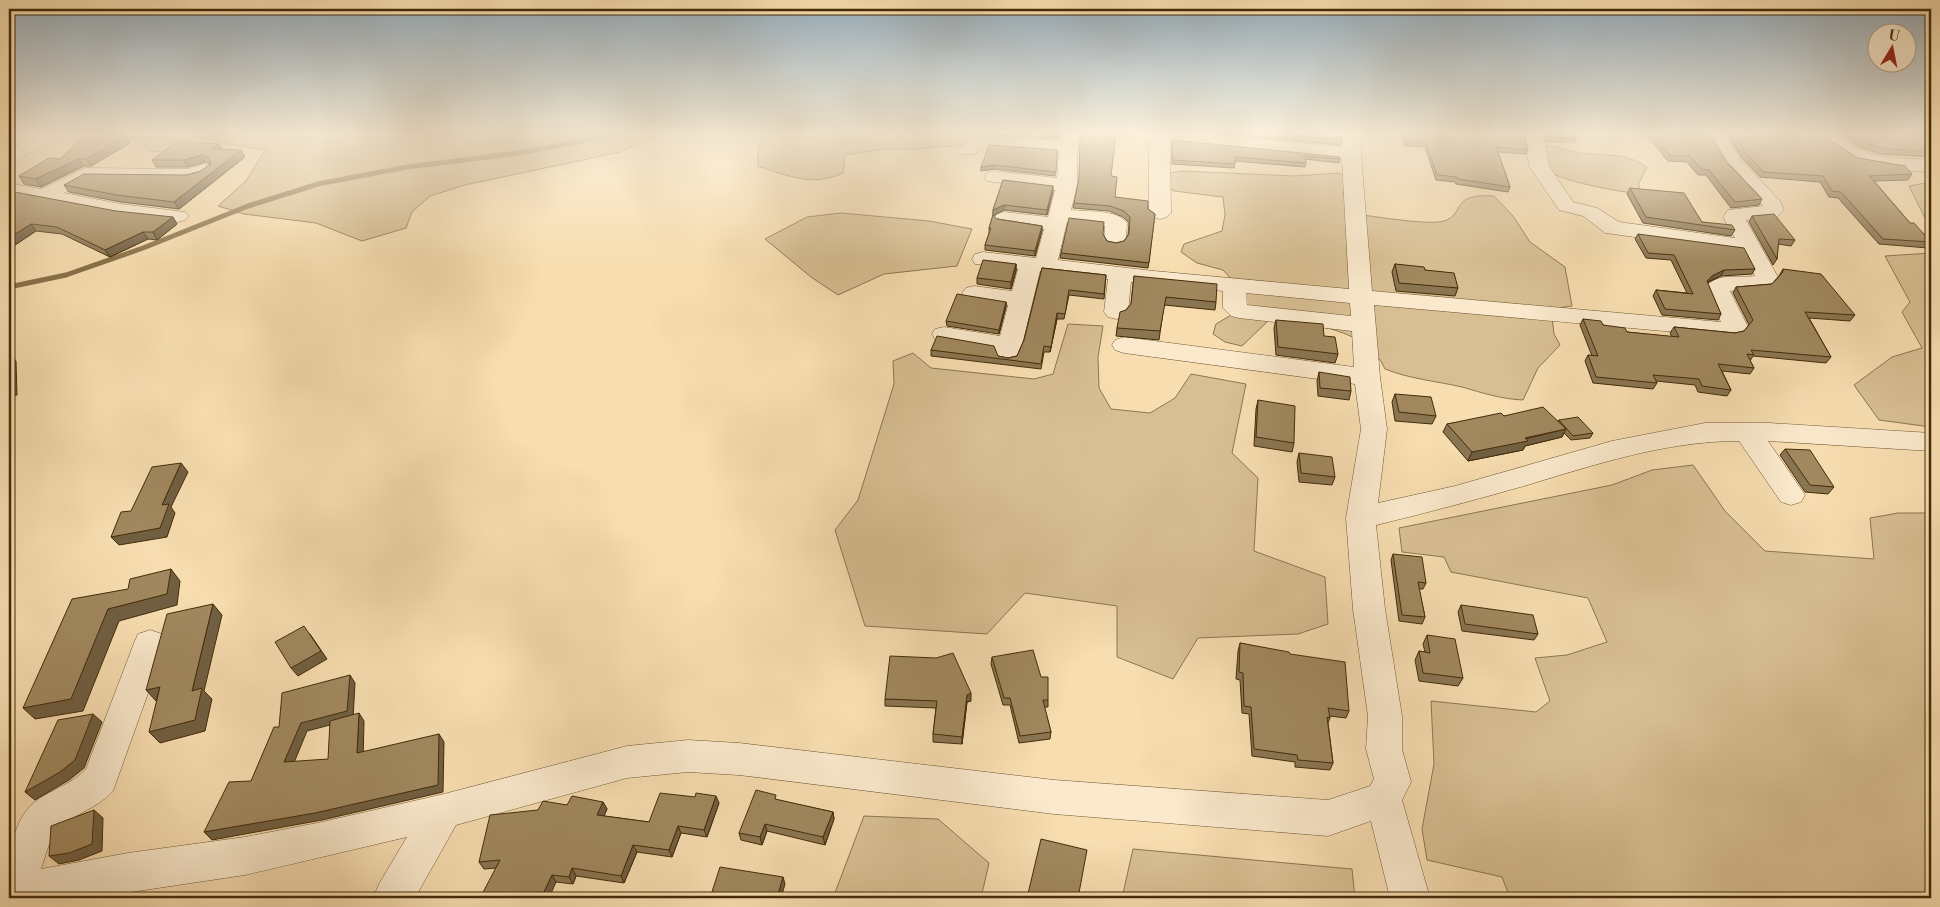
<svg xmlns="http://www.w3.org/2000/svg" width="1940" height="907" font-family="'Libre Bodoni',serif">
<style>
.green{fill:#d8bf93;stroke:#8e764e}
.lines{fill:none;stroke-linecap:round;stroke-linejoin:round}
.stream{stroke:#8a724b;stroke-width:5}
.minor-casing{stroke:#705832;stroke-width:1}
.minor{fill:#fae9cc;fill-rule:evenodd}
.wall{fill:#8a7552;stroke:#432c08}
.shaded-wall{fill:#715f42;stroke:#432c08}
.building{fill:#a1885f;stroke:#432c08}
</style>
<rect width="100%" height="100%" fill="#f7ddb0"/>
<filter id="stains"><feTurbulence type="fractalNoise" baseFrequency=".004" numOctaves="4"/><feColorMatrix values="0 0 0 0 .2 0 0 0 0 .09 0 0 0 0 .02 0 0 0 .5 -.17"/></filter>
<radialGradient id="worn" r=".72"><stop offset=".6" stop-color="#630" stop-opacity="0"/><stop offset="1" stop-color="#630" stop-opacity=".3"/></radialGradient>
<!-- green -->
<path class="green" d="M663,134L620,152L465,185L430,196L412,212L406,228L362,241L316,223L244,214L218,206L246,181L265,150L194,138L169,152L148,151L141,140L109,135Z
M765,134H979L964,145L915,149H884L845,155L843,173C813,187 788,176 758,166V146Z
M1549,146C1560,147 1569,151 1579,153C1605,156 1624,152 1647,167L1639,183V193C1627,194 1556,180 1550,171C1546,166 1544,155 1542,149Z
M1182,171L1295,176L1338,173L1347,176L1348,187L1343,193L1348,213C1366,215 1429,226 1444,221C1466,214 1449,193 1494,196L1513,216L1530,242L1565,267L1572,306L1551,309L1554,334L1560,345L1538,368L1523,400C1501,399 1483,393 1462,387C1436,381 1410,379 1385,369C1368,329 1308,322 1269,320L1242,346L1225,342L1213,334L1216,324L1238,311L1245,294L1223,270L1197,263L1181,252L1184,244L1222,231L1225,215L1223,197L1174,191L1166,187L1169,173Z
M1931,182V230L1909,186Z
M841,213L929,221L972,229L957,266L884,274L838,295L811,277L765,239L807,217Z
M1931,253V427L1879,420L1854,385L1892,357L1922,348L1902,312L1910,302L1885,256Z
M1068,324L1103,326L1098,357L1099,388L1111,409L1150,413L1175,398L1191,374L1246,384L1232,453L1258,478L1254,551L1325,577L1328,624L1298,634L1198,638L1173,679L1117,657V606L1025,593L987,634L865,626L835,530L858,500L894,384L893,361L913,353L931,368L1034,379L1053,374Z
M1693,465L1725,511L1765,551L1874,559L1870,518L1898,513H1931V898H1510L1502,877L1427,860L1422,829L1434,764L1431,701L1536,712L1550,701L1535,658L1567,655L1607,642L1588,598L1451,572L1444,557L1402,552L1399,528L1612,485L1652,470Z
M864,816L938,819L989,863L981,898H833Z
M1133,849L1352,869L1355,898H1122Z"/>
<g class="lines">
<!-- stream -->
<path class="stream" d="M9,287L66,275L143,248L248,206L318,184L407,167L519,153L617,134"/>
<!-- minor casing -->
<g class="minor-casing">
<path id="minor" d="M39,134H63L61,138L9,164V150Z
M1060,134H1078L1077,185L1071,210C1087,212 1117,209 1127,223L1126,240L1123,245L1115,247L1107,245L1104,240L1105,226L1067,222L1058,260L1154,271L1349,289L1342,159L1170,142L1171,213L1167,217L1160,219L1153,217L1149,213V147L1151,141L1135,138L1133,134H1204L1342,147L1344,134H1362L1361,154L1372,291L1721,322L1705,288C1716,272 1739,278 1755,276L1742,252L1613,234L1605,233L1583,216L1559,210L1529,166L1525,134H1543L1549,166L1573,202L1597,208L1619,222L1735,238L1723,217L1728,210L1763,206L1725,166L1706,134H1725L1740,159L1780,201L1784,210L1777,217L1746,220L1778,277L1768,288L1730,291L1748,327L1740,335L1731,337L1374,305L1380,377L1387,429L1378,503L1455,486L1612,441L1705,423H1769L1931,433V451L1768,441L1805,495L1801,502L1791,505L1781,502L1739,441C1665,441 1594,465 1524,486C1475,500 1426,513 1376,525L1385,609L1402,716V749L1411,782L1402,800L1430,898H1390L1371,821L1328,836L1054,814L739,775L688,772L627,778L456,825L415,898H373L379,884L407,837L245,875L91,898H9C9,865 8,819 40,798C56,788 73,783 86,769L134,643L138,634L150,630L162,634L166,643L113,791C96,810 70,814 56,833C48,842 45,858 41,869L128,853L245,837L322,822L444,794L627,746L688,740L739,743L1054,780L1328,800L1370,786L1374,779L1366,749L1368,716L1353,609L1346,518L1361,429L1355,384L1124,353L1115,350L1112,345L1115,340L1124,337L1354,367L1352,331L1239,318L1231,316L1223,308V291L1131,282L1128,312L1124,317L1116,319L1108,317L1104,312L1108,279L1040,271L1022,345L1016,360L1007,362L998,360L995,354L996,350L935,339L932,334L935,329L944,327L1000,336L1008,305L966,298L962,293L966,288L974,286L1012,291L1018,269L975,264L972,259L975,254L983,252L1036,258L1044,229L997,222L993,218L997,214L1004,212L1048,217L1055,190L987,181L984,177L987,173L994,171L1057,178L1059,152L987,147L974,154H960L957,150L971,138L978,136L1059,141ZM1246,293L1350,303L1351,316L1247,305Z
M1819,134H1838C1861,161 1899,157 1931,160V172C1891,169 1844,171 1819,134Z
M204,164L211,166L214,170C198,193 115,173 88,180C80,183 71,189 64,193L121,204L185,212L189,216L185,220L178,222L121,216L9,195V183L41,189L85,168L188,169Z"/>
</g>
<!-- minor -->
<use href="#minor" class="minor"/>
</g>
<!-- wall -->
<path class="wall" d="M993,134H1058L1057,139L993,135Z
M1226,134H1341L1342,140L1340,145Z
M1402,134H1523L1528,150L1526,154L1498,152L1510,187L1508,192L1456,184L1455,182L1436,180L1425,147L1405,146Z
M1545,134H1574L1576,139L1575,142H1546Z
M1646,134H1710L1726,161L1762,199L1759,205L1731,208L1706,175H1698L1687,162L1668,161Z
M1727,134H1826L1832,142L1858,158L1912,174L1908,180L1874,181L1910,223L1931,241V243L1928,248L1879,244L1838,198L1829,197L1820,182L1760,177L1742,158Z
M1841,134H1931V157L1881,154L1859,147Z
M126,135L130,143L91,166H84L41,187L24,184L19,176L60,159Z
M1172,140L1340,159L1339,163L1305,159L1306,163L1305,167L1235,161L1234,168L1172,164Z
M219,144L222,150H241L245,157L179,209L121,202L69,192L64,185L187,175L201,171L211,164L205,162L188,167H156L152,160Z
M1057,150L1055,176L994,169L981,171V167Z
M1111,176L1115,197L1148,209L1155,214L1148,268L1060,258L1061,253L1103,234L1107,241L1116,243L1124,241L1128,235L1129,223L1123,217L1109,211L1073,208L1074,203Z
M1003,180L1053,192L1047,215L1004,210L993,216L997,219L1042,226V231L1035,256L985,250V245L989,233V228L993,215V210Z
M1630,188L1702,222L1735,230L1731,236L1643,223L1627,194Z
M9,191L177,224L157,240L148,239L110,257L62,234L36,231L9,249Z
M1752,216L1795,240L1791,246L1778,244L1777,259L1773,265L1749,222Z
M1638,234L1755,269L1752,274L1721,276L1707,283L1721,314L1718,320L1662,315L1653,296L1656,290L1687,293L1671,260L1646,258L1635,239Z
M1016,264V271L1011,289L977,284V278Z
M1395,264L1425,270L1458,288L1455,296L1396,291L1392,272Z
M1042,268L1106,275L1104,299L1069,295L1064,319H1057L1050,352H1044L1041,369L931,356V350L998,356L1008,358L1017,356L1024,340Z
M1783,269L1855,315L1850,321L1809,318L1831,357L1826,363L1753,356L1750,361L1754,368L1750,374L1722,371L1731,390L1727,396L1698,392L1695,385L1656,381L1657,383L1653,389L1593,383L1585,361L1588,355L1592,356L1580,325L1583,319L1627,332L1672,337L1670,333L1674,327L1735,333L1744,331L1749,325L1733,293L1736,287L1772,284L1779,276Z
M1134,276L1216,302L1215,310L1164,305L1159,340L1116,336L1117,328L1126,310L1131,304Z
M1006,302V307L999,334L947,326L946,321Z
M1276,320L1338,354L1335,363L1276,355L1274,328Z
M1319,372L1351,391L1349,400L1318,396L1317,381Z
M1395,394L1436,416L1432,424L1395,421L1392,402Z
M1258,400L1294,443L1292,452L1254,446L1256,409Z
M1504,416L1558,421L1559,420L1593,433L1590,438L1571,440L1564,433L1562,437L1525,446L1523,450L1468,461L1443,432L1447,424Z
M1785,449L1834,487L1828,494L1805,492L1780,455Z
M1299,453L1335,477L1332,485L1299,482L1297,462Z
M1393,554L1426,583L1423,589H1419L1425,617L1422,624L1399,621L1391,560Z
M1461,605L1538,634L1534,640L1462,631L1458,612Z
M1427,635L1463,678L1458,686L1419,681L1415,660L1419,651L1425,652L1423,644Z
M1240,643L1290,654L1349,711L1346,718L1329,716L1330,718L1328,723L1333,763L1330,770L1295,767V762L1252,756L1249,714L1242,713L1240,680L1236,679L1238,651Z
M992,657L1048,700V707H1044L1051,732L1050,739L1019,743L1010,705H1003L991,664Z
M885,699L971,701L967,702L962,744L933,742V734L936,708L885,706Z
M777,800L833,812L834,819L825,845L767,831L762,845L741,840L739,833Z
M603,802L607,809L604,816L649,822L719,803L707,837L681,833L672,857L637,852L624,883L576,876L573,884L556,882L496,868L484,869L479,862L538,810L567,805Z"/>
<!-- shaded-wall -->
<path class="shaded-wall" d="M126,135L130,143L91,166L86,159Z
M219,144L223,151L212,149Z
M241,150L245,157L179,209L174,202Z
M201,155L205,162L188,167L184,160Z
M79,159L84,166L41,187L35,179Z
M994,165V169L981,171V167Z
M1053,186V192L1047,215V210Z
M1004,205V210L993,216V210Z
M173,217L177,224L157,240L153,232Z
M31,224L36,231L9,249V238Z
M1042,226V231L1035,256V251Z
M143,232L148,239L110,257L105,250Z
M1016,264V271L1011,289V282Z
M1724,270L1721,276L1709,281L1704,287L1707,281L1712,276Z
M1006,302V307L999,334V330Z
M1057,313V319L1050,352L1051,347Z
M10,353L16,361L17,395L9,397Z
M1566,429L1562,437L1525,446L1523,450L1468,461L1472,452Z
M181,463L188,472L171,507L175,513L167,537L119,545L111,537L162,505Z
M171,569L180,581L177,605L119,621L83,711L35,719L23,708L108,609Z
M213,604L222,615L204,691L212,699L205,731L160,743L149,732L192,691Z
M310,634L327,659L298,676L291,668Z
M350,675L355,683L353,719L307,731L291,770L284,762L301,723Z
M160,687L156,701L146,690Z
M971,693V701L967,702L962,744V737L967,695Z
M359,713L364,721L363,761L357,753Z
M93,714L102,722L84,768L69,780L35,800L25,792Z
M439,734L444,742L443,792L322,820L212,840L204,832Z
M716,796L719,803L707,837L704,830Z
M603,802L607,809L601,822L597,815Z
M94,810L103,818L102,851L79,860L59,864L49,856Z
M833,812L834,819L825,845L823,837Z
M765,824L767,831L762,845L760,837Z
M678,826L681,833L672,857L669,850Z
M633,845L637,852L624,883L621,876Z
M572,868L576,876L573,884L569,877Z
M552,875L556,882L549,898H541Z
M783,877L785,884L781,898H777Z"/>
<!-- building -->
<path class="building" d="M1041,134H1058V135Z
M1080,134H1116L1111,176L1117,177L1115,197L1148,201V209L1155,214L1149,263L1061,253L1069,218L1104,222L1103,234L1107,241L1116,243L1124,241L1129,234L1130,217L1124,211L1110,206L1074,203L1079,179Z
M1282,134H1341L1342,140Z
M1405,134H1523L1528,150L1496,147L1510,187L1458,179L1457,177L1437,175L1426,143L1407,141Z
M1547,134H1574L1576,139L1548,138Z
M1653,134H1710L1726,161L1762,199L1735,202L1709,170L1701,169L1690,156H1670Z
M1734,134H1826L1832,142L1858,158L1905,166L1912,174L1869,176L1910,223H1914L1931,242L1883,239L1841,192L1832,191L1823,176L1763,172L1745,152Z
M1852,134H1931V151L1885,149L1862,142Z
M126,135L86,159H79L35,179L19,176L49,158L60,159L84,137Z
M1172,140L1340,157V159L1305,156L1306,163L1235,157V164L1173,160Z
M178,141L219,144L212,149L241,150L174,202L117,195L64,185L84,174L187,175L201,171L211,164L209,158L201,155L184,160H152Z
M989,145L1057,150L1056,172L994,165L981,167Z
M1003,180L1053,186L1047,210L1004,205L993,210Z
M1630,188L1684,193L1702,222L1732,225L1735,230L1646,217Z
M9,191L116,211L173,217L153,232H143L105,250L57,227L31,224L9,238Z
M1774,214L1795,240L1779,239L1777,259L1752,216Z
M993,215L997,219L1042,226L1035,251L985,245L991,228H989Z
M1638,234L1744,248L1755,269L1724,270L1712,276L1707,281L1721,314L1665,309L1656,290L1693,294L1674,255L1648,253Z
M983,260L1016,264L1011,282L977,278Z
M1395,264L1424,267L1425,270L1454,273L1458,288L1399,283Z
M1042,268L1106,275L1104,294L1069,290L1065,314L1057,313L1051,347L1044,346L1041,364L931,350L937,336L994,346L998,356L1008,358L1017,356L1024,340Z
M1783,269L1821,274L1855,315L1805,312L1831,357L1751,350L1754,355L1747,354L1754,368L1718,364L1731,390L1702,386L1699,379L1653,375L1657,383L1596,377L1588,355L1598,356L1583,319L1601,321L1603,325L1625,328L1627,332L1679,337L1674,327L1735,333L1744,331L1753,320L1736,287L1772,284L1783,272Z
M1134,276L1217,284L1216,302L1166,297L1160,331L1117,328L1120,312L1126,310L1131,304Z
M957,294L1006,302L999,330L946,321Z
M1276,320L1323,324L1324,336L1335,337L1338,354L1278,347Z
M10,353L11,388H9V354Z
M1319,372L1350,377L1351,391L1320,388Z
M1395,394L1431,397L1436,416L1399,412Z
M1258,400L1295,406L1294,443L1256,437Z
M1543,407L1566,429L1525,438L1528,441L1472,452L1447,424L1501,413L1504,416Z
M1578,417L1593,433L1573,436L1559,420Z
M1785,449L1810,450L1834,487L1810,485Z
M1299,453L1332,457L1335,477L1301,473Z
M181,463L162,505L169,504L160,528L111,537L121,512L131,511L152,467Z
M1393,554L1422,557L1426,583L1418,582L1425,617L1402,615Z
M171,569L167,594L108,609L71,699L23,708L72,599L128,589L130,579Z
M213,604L192,691L202,688L195,720L149,732L160,687L146,690L167,614Z
M1461,605L1533,615L1538,634L1465,624Z
M304,626L321,651L291,668L275,642Z
M1427,635L1455,639L1463,678L1423,673L1419,651L1430,653Z
M1240,643L1289,652L1290,654L1345,662L1349,711L1328,708L1330,718L1327,717L1333,763L1298,760L1297,755L1254,749L1251,707L1244,706L1243,673L1239,672Z
M1033,650L1041,677H1048V700H1043L1051,732L1020,736L1010,698H1004L992,657Z
M953,653L971,693L967,695L962,737L933,734L937,701L885,699L890,656L936,658Z
M350,675L347,711L301,723L284,762L328,759L330,721L359,713L357,753L439,734L438,785L315,813L204,832L229,782L251,781L274,727H279L282,693Z
M93,714L75,760L60,772L25,792L58,720Z
M756,790L776,795L775,799L833,812L823,837L765,824L760,837L739,833Z
M660,793L695,797L696,793L716,796L704,830L678,826L669,850L633,845L621,876L572,868L569,877L552,875L541,898H480L500,860L479,862L490,815L538,810L543,801L567,805L572,796L603,802L597,815L649,822Z
M94,810L92,844L69,853L49,856L51,826Z
M1041,839L1087,850L1078,898H1027Z
M720,867L783,877L777,898H710Z"/>
<!-- sky -->
<linearGradient id="sky" x2="0" y2="1"><stop stop-color="#95acbb"/><stop offset="0.51" stop-color="#fbf0db"/><stop offset="1" stop-color="#fbf0db" stop-opacity="0"/></linearGradient>
<rect width="1940" height="261" fill="url(#sky)"/>
<!-- margin -->
<rect width="1940" height="907" fill="none" stroke="#f7ddb0" stroke-width="30"/>
<rect x="10" y="10" width="1920" height="887" fill="none" stroke="#432c08" stroke-width="2.5"/>
<rect x="15" y="15" width="1910" height="877" fill="none" stroke="#432c08"/>
<!-- north arrow -->
<g transform="translate(1892 48) rotate(10)"><circle r="24" fill="#fae9cc" stroke="#b19d7e"/>
<path d="M0-4L9 19L0 12L-9 19Z" fill="#8f2418"/>
<text y="-8" font-size="14" font-weight="bold" text-anchor="middle" fill="#432c08">U</text>
</g>
<rect width="100%" height="100%" filter="url(#stains)"/>
<rect width="100%" height="100%" fill="url(#worn)"/>
</svg>
